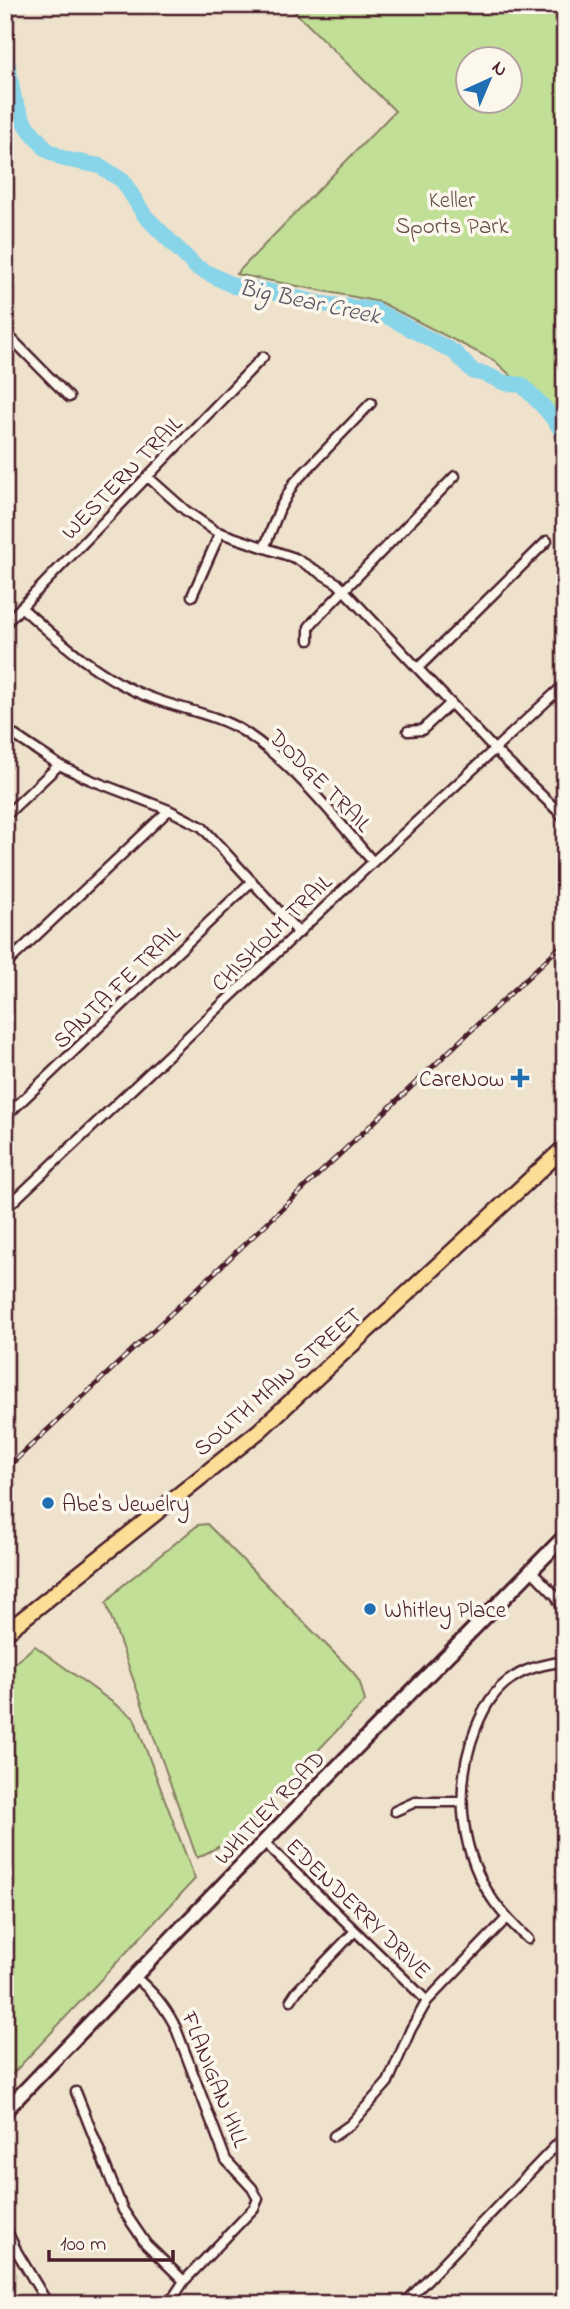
<svg xmlns="http://www.w3.org/2000/svg" width="570" height="2309" font-family="'Indie Flower',sans-serif">
<style>
.green{fill:#c1df97;stroke:#867f61;stroke-width:2;fill-rule:evenodd}
.lines{fill:none;stroke-linecap:round;stroke-linejoin:round}
.river{stroke:#88d4e8;stroke-width:16}
.street-casing{stroke:#4a1f2b;stroke-width:13}
.secondary-casing{stroke:#4a1f2b;stroke-width:18}
.primary-casing{stroke:#4a1f2b;stroke-width:19}
.street{stroke:#fbf7ec;stroke-width:8}
.secondary{stroke:#fbf7ec;stroke-width:12}
.primary{stroke:#fdde96;stroke-width:14}
.rail-casing{stroke:#4a1f2b;stroke-width:5}
.rail{stroke:#fbf7ec;stroke-width:2.5;stroke-dasharray:8;stroke-linecap:butt}
.poi-dot{fill:#1f6fb2;stroke:#fbf7ec;stroke-width:2.5}
.labels{text-anchor:middle;stroke-width:7;stroke-linejoin:round;paint-order:stroke}
.park-label{font-size:23px;fill:#684f46;stroke:#fbf7ec}
.street-label{font-size:23px;fill:#4a1f2b;stroke:#fbf7ec}
.poi-label{font-size:23px;fill:#4a1f2b;stroke:#fbf7ec;text-anchor:start}
.water-label{font-size:24px;font-style:italic;fill:#5d5564;stroke:#fbf7ec}
</style>
<rect width="100%" height="100%" fill="#eee2cd"/>
<filter id="ink" filterUnits="userSpaceOnUse"><feTurbulence type="fractalNoise" baseFrequency=".0143" numOctaves="2"/><feDisplacementMap in="SourceGraphic" scale="14" xChannelSelector="R" yChannelSelector="G"/><feConvolveMatrix kernelMatrix="1 2 1 2 8 2 1 2 1" color-interpolation-filters="sRGB"/></filter>
<g filter="url(#ink)">
<!-- green -->
<path class="green" d="M288,5H565V425L495,361L380,302L236,274L395,111ZM468,60H510V102H468Z
M207,1524L353,1672L360,1683L365,1701L248,1824L224,1844L197,1858L106,1603L122,1586L198,1525Z
M35,1646L134,1718L195,1879L5,2082V1671Z"/>
<g class="lines">
<!-- river -->
<path class="river" d="M5,52L14,99L25,124L47,150L64,159L100,166L123,181L145,216L196,267L234,286L268,291L322,304L375,310L454,352L474,372L485,374L505,383L522,385C538,401 554,416 565,437"/>
<!-- street casing -->
<g class="street-casing">
<path id="street" d="M5,332L69,397
M148,477L185,510L215,531L295,558L337,583L494,749L565,818
M265,546L280,508L294,483L371,403
M192,596L220,533
M21,607C60,642 102,680 152,698C183,710 217,714 246,733C294,765 336,818 373,862
M5,624L263,357
M309,640V627L313,622L455,476
M418,668L547,541
M5,729L59,765L91,780L169,810L202,827L299,933
M408,731L422,730L451,703
M5,816L59,765
M5,965L169,810
M5,1117L252,881
M5,1209L373,862L565,684
M531,1570L556,1596L565,1613
M395,1811L415,1802H462
M264,1842L427,2001
M528,1939C513,1925 499,1911 489,1894C458,1844 455,1782 476,1728C484,1708 494,1689 514,1677C529,1667 547,1664 565,1661
M134,1976C153,1992 164,2005 175,2026L226,2160L252,2188L258,2199L254,2208L184,2281L169,2304
M291,2000L297,1991L355,1931
M76,2092L123,2210L146,2244L184,2281
M334,2136L351,2124L388,2082L411,2029L427,2001L506,1919
M5,2227L17,2252L48,2304
M404,2304L565,2136"/>
</g>
<!-- secondary casing -->
<g class="secondary-casing">
<path id="secondary" d="M5,2111L287,1818L565,1536"/>
</g>
<!-- primary casing -->
<g class="primary-casing">
<path id="primary" d="M5,1633L259,1431L565,1147"/>
</g>
<!-- street -->
<use href="#street" class="street"/>
<!-- secondary -->
<use href="#secondary" class="secondary"/>
<!-- primary -->
<use href="#primary" class="primary"/>
<!-- rail casing -->
<g class="rail-casing">
<path id="rail" d="M5,1470L565,942"/>
</g>
<!-- rail -->
<use href="#rail" class="rail"/>
</g>
</g>
<!-- markers -->
<g class="poi-dot">
<path d="M516.5 1067.5h7v7h7v7h-7v7h-7v-7h-7v-7h7z"/>
<circle cx="48" cy="1503" r="7"/>
<circle cx="370" cy="1609" r="7"/>
</g>
<g class="labels">
<!-- park labels -->
<g class="park-label">
<text x="452" y="207">Keller<tspan x="452" dy="26">Sports Park</tspan></text>
</g>
<!-- street labels -->
<g class="street-label">
<text transform="translate(121 477) rotate(-46)" y="8">WESTERN TRAIL</text>
<text transform="translate(321 780) rotate(45)" y="8">DODGE TRAIL</text>
<text transform="translate(271 932) rotate(-44)" y="8">CHISHOLM TRAIL</text>
<text transform="translate(116 986) rotate(-44)" y="8">SANTA FE TRAIL</text>
<text transform="translate(277 1381) rotate(-41)" y="8">SOUTH MAIN STREET</text>
<text transform="translate(269 1807) rotate(-46)" y="8">WHITLEY ROAD</text>
<text transform="translate(359 1908) rotate(44)" y="8">EDENDERRY DRIVE</text>
<text transform="translate(216 2079) rotate(68)" y="8">FLANIGAN HILL</text>
</g>
<!-- poi labels -->
<g class="poi-label">
<text x="504" y="1086" text-anchor="end">CareNow</text>
<text x="62" y="1511">Abe's Jewelry</text>
<text x="384" y="1617">Whitley Place</text>
</g>
<!-- water labels -->
<g class="water-label">
<text transform="translate(310 301) rotate(12)" y="8">Big Bear Creek</text>
</g>
</g>
<!-- margin -->
<rect width="570" height="2309" fill="none" stroke="#fbf7ec" stroke-width="28"/>
<rect x="14" y="14" width="542" height="2281" fill="none" stroke="#4a1f2b" stroke-width="2.5" filter="url(#ink)"/>
<!-- north arrow -->
<g transform="translate(489 80) rotate(44)"><circle r="33" fill="#fbf7ec" stroke="#b4a19f" stroke-width="2"/>
<path d="M0-5L12 26L0 18L-12 26Z" fill="#1f6fb2"/>
<text y="-10" font-size="19" font-weight="bold" text-anchor="middle" fill="#4a1f2b">N</text>
</g>
<!-- scale -->
<path d="M49 2250v10h124v-10" fill="none" stroke="#4a1f2b" stroke-width="3.5"/>
<text x="60" y="2250" font-size="21" fill="#4a1f2b" stroke="#fbf7ec" stroke-width="5" paint-order="stroke">100 m</text>
</svg>
